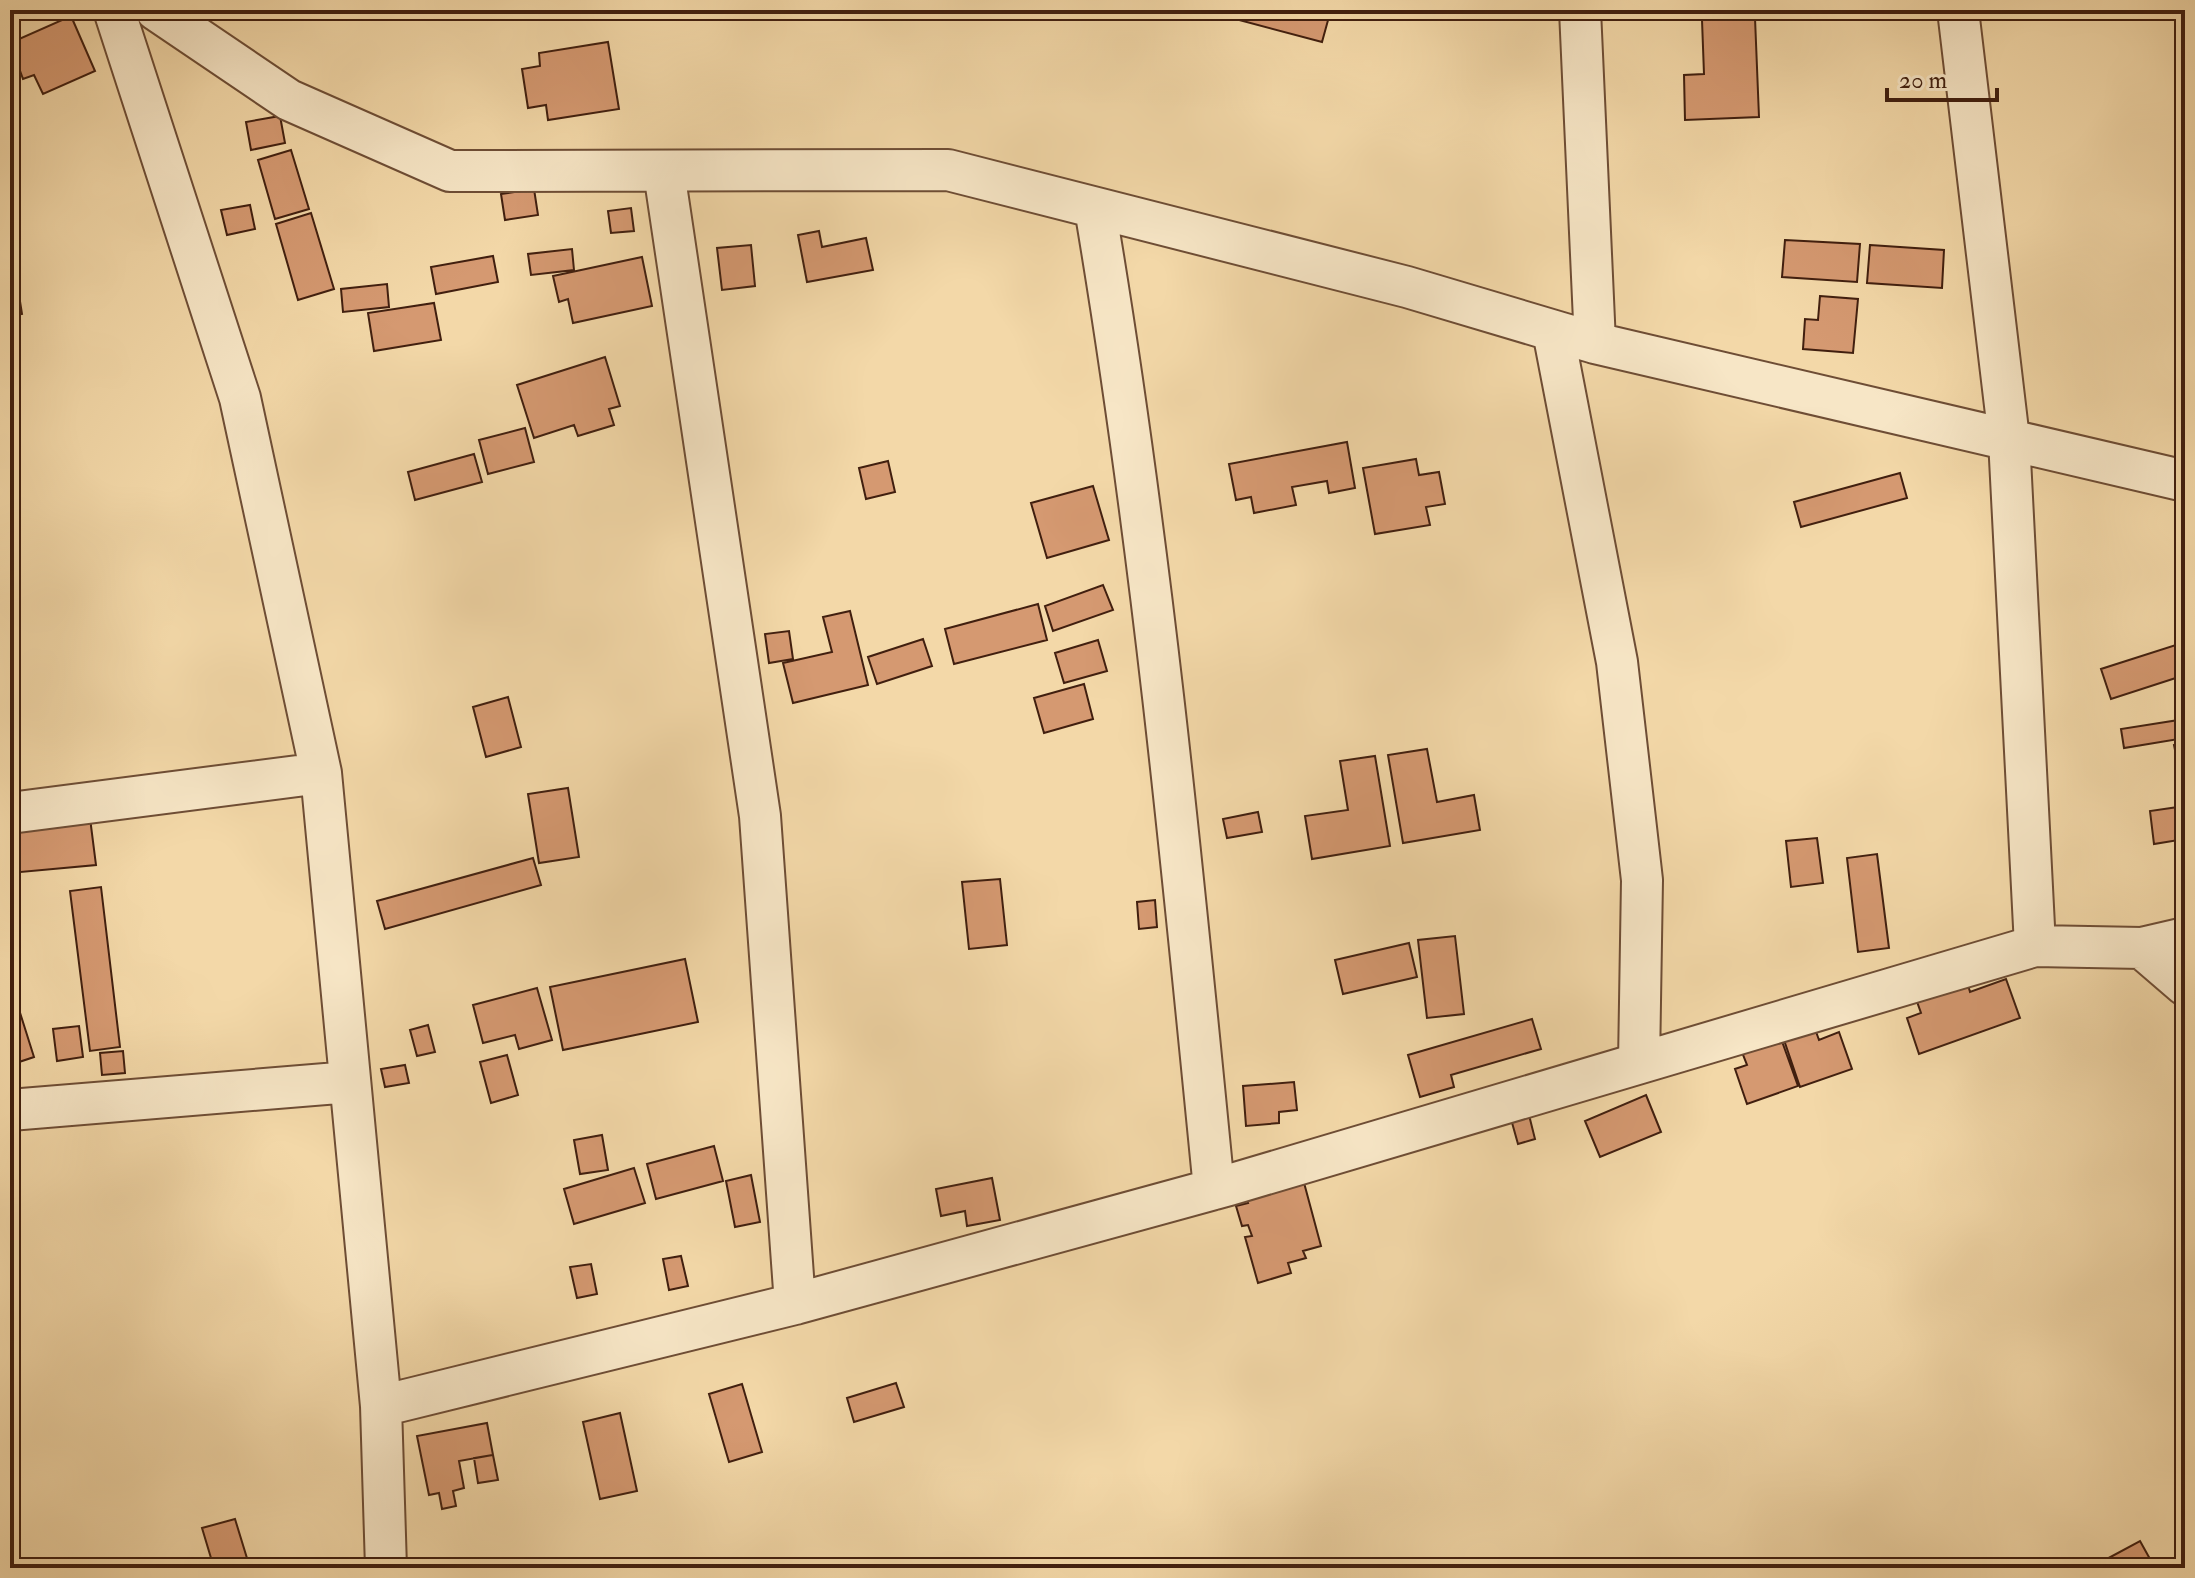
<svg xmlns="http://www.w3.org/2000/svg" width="2195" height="1578" font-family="'IM FELL Double Pica',serif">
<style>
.building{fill:#d59971;stroke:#411f0f;stroke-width:2}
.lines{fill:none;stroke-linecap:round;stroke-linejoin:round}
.minor-casing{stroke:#6e4d35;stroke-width:44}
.minor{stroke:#f7e6c6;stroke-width:40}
</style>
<rect width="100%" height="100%" fill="#f3d8a8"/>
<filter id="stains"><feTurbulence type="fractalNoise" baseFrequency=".0025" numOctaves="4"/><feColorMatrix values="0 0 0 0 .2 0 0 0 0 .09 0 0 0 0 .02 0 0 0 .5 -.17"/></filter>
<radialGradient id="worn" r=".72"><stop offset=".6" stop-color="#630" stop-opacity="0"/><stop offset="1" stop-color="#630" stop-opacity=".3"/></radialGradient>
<!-- building -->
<path class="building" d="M1230,10H1317L1330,13L1322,42L1228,17Z
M71,16L95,71L43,94L34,75L23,79L10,43Z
M1755,18L1759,117L1685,120L1684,75L1704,74L1702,20Z
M608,42L619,109L548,120L546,105L528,108L522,69L540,66L539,53Z
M280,116L285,143L251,150L246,122Z
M291,150L309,209L275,219L258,160Z
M534,189L538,215L505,220L501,194Z
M250,205L255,229L227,235L221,210Z
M631,208L634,231L611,233L608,211Z
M311,213L334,289L298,300L276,224Z
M819,231L822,247L866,238L873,270L807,282L798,235Z
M1785,240L1860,244L1857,282L1782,277Z
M751,245L755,286L722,290L717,248Z
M1870,245L1944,250L1942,288L1867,283Z
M572,249L574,270L531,275L528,254Z
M493,256L498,282L436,294L431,267Z
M10,257H13L22,314L10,316Z
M642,257L652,306L573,323L568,299L559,302L553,276Z
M387,284L389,307L343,312L341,289Z
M1820,296L1858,299L1853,353L1803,349L1805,319L1818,320Z
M434,303L441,340L374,351L368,313Z
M605,357L620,406L609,409L614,425L578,436L574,425L534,438L517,385Z
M525,428L534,462L488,474L479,440Z
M1347,442L1355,488L1329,493L1327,481L1292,487L1296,505L1254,513L1251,497L1236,500L1229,464Z
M474,454L482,482L415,500L408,472Z
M1416,459L1419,475L1439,472L1445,504L1426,507L1430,525L1375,534L1363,468Z
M888,461L895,492L866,499L859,468Z
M1900,473L1907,498L1801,527L1794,502Z
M1093,486L1109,540L1047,558L1031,503Z
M1103,585L1113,610L1053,631L1045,606Z
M1038,604L1047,640L954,664L945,629Z
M850,611L868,685L793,703L783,663L832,652L823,617Z
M789,631L793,659L769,663L765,634Z
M923,639L932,666L877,684L868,657Z
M1098,640L1107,671L1064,683L1055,653Z
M2182,643L2185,675L2111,699L2101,669Z
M1084,684L1093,719L1044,733L1034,698Z
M508,697L521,747L486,757L473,707Z
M2185,719V738L2124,748L2121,729Z
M2185,742V779L2181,780L2174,745Z
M1427,749L1437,802L1474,795L1480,830L1403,843L1388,755Z
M1375,756L1390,846L1312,859L1305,816L1348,810L1340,761Z
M568,788L579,857L539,863L528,794Z
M2185,806V839L2154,844L2150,811Z
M1258,812L1262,832L1227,838L1223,819Z
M90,818L96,865L10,873V826Z
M1817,838L1823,883L1791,887L1786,841Z
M1877,854L1889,948L1858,952L1847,858Z
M533,858L541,885L385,929L377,901Z
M1000,879L1007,945L969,949L962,882Z
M101,887L120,1047L90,1051L70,891Z
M1155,900L1157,927L1139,929L1137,902Z
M1455,936L1464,1014L1427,1018L1418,940Z
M1409,943L1417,977L1343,994L1335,960Z
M685,959L698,1022L563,1050L550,987Z
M1966,978L1970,992L2006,979L2020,1018L1919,1054L1907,1018L1921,1013L1915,996Z
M10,981L34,1057L10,1065Z
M537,988L552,1040L519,1049L515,1035L483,1043L473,1005Z
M1532,1019L1541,1049L1451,1075L1454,1087L1420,1097L1408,1055Z
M428,1025L435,1052L417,1056L410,1030Z
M79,1026L83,1057L57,1061L53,1029Z
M1814,1026L1819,1040L1839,1032L1852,1069L1800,1087L1783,1037Z
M1779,1033L1798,1086L1747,1104L1735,1069L1747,1065L1740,1047Z
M123,1051L125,1073L102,1075L100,1053Z
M507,1055L518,1095L491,1103L480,1062Z
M405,1065L409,1083L385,1087L381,1069Z
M1294,1082L1297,1110L1279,1112V1123L1246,1126L1243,1086Z
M1646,1095L1661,1132L1600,1157L1585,1121Z
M1529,1115L1535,1139L1518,1144L1511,1119Z
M602,1135L608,1170L580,1174L574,1140Z
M714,1146L723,1181L656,1199L647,1164Z
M634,1168L645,1203L574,1224L564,1189Z
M751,1175L760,1222L735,1227L726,1181Z
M992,1178L1000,1220L967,1226L965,1211L941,1216L936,1189Z
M1303,1179L1321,1246L1303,1251L1306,1258L1288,1263L1291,1273L1258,1283L1245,1237L1252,1236L1248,1225L1242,1226L1236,1206L1248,1203L1245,1195Z
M681,1256L688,1286L669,1290L663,1259Z
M591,1264L597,1294L577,1298L570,1267Z
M896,1383L904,1407L854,1422L847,1398Z
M742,1384L762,1452L729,1462L709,1394Z
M620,1413L637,1491L600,1499L583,1422Z
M487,1423L493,1455L459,1461L464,1488L453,1491L456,1506L442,1509L439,1493L429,1495L417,1436Z
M493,1455L498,1480L478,1483L474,1458Z
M235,1519L250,1568H214L202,1528Z
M2140,1541L2155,1568H2090Z"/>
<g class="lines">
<!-- minor casing -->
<g class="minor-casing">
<path id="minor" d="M114,10L240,398L321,773L381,1406L386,1568
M156,10L289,100L450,171L948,170L1407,287L1595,343L2185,481
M1580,10L1595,343
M1958,10L2009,439L2035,946
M664,172L760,816L795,1304
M1095,208C1150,533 1182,861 1214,1189
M1553,331L1617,662L1642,880L1639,1063
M10,813L321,773
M2142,948L2185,985
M10,1110L350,1082
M381,1406L795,1304L1229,1185L2035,946L2142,948L2185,938"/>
</g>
<!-- minor -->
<use href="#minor" class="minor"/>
</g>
<!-- margin -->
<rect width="2195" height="1578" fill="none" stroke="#f3d8a8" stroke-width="40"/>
<rect x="12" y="12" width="2171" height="1554" fill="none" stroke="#411f0f" stroke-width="4"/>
<rect x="20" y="20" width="2155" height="1538" fill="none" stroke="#411f0f" stroke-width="2"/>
<!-- scale -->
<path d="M1887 88v12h110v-12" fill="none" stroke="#411f0f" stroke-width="4"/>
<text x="1899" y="88" font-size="24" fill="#411f0f" stroke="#f7e6c6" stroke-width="6" paint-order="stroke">20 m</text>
<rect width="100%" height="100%" filter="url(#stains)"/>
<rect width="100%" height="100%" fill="url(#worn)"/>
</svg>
